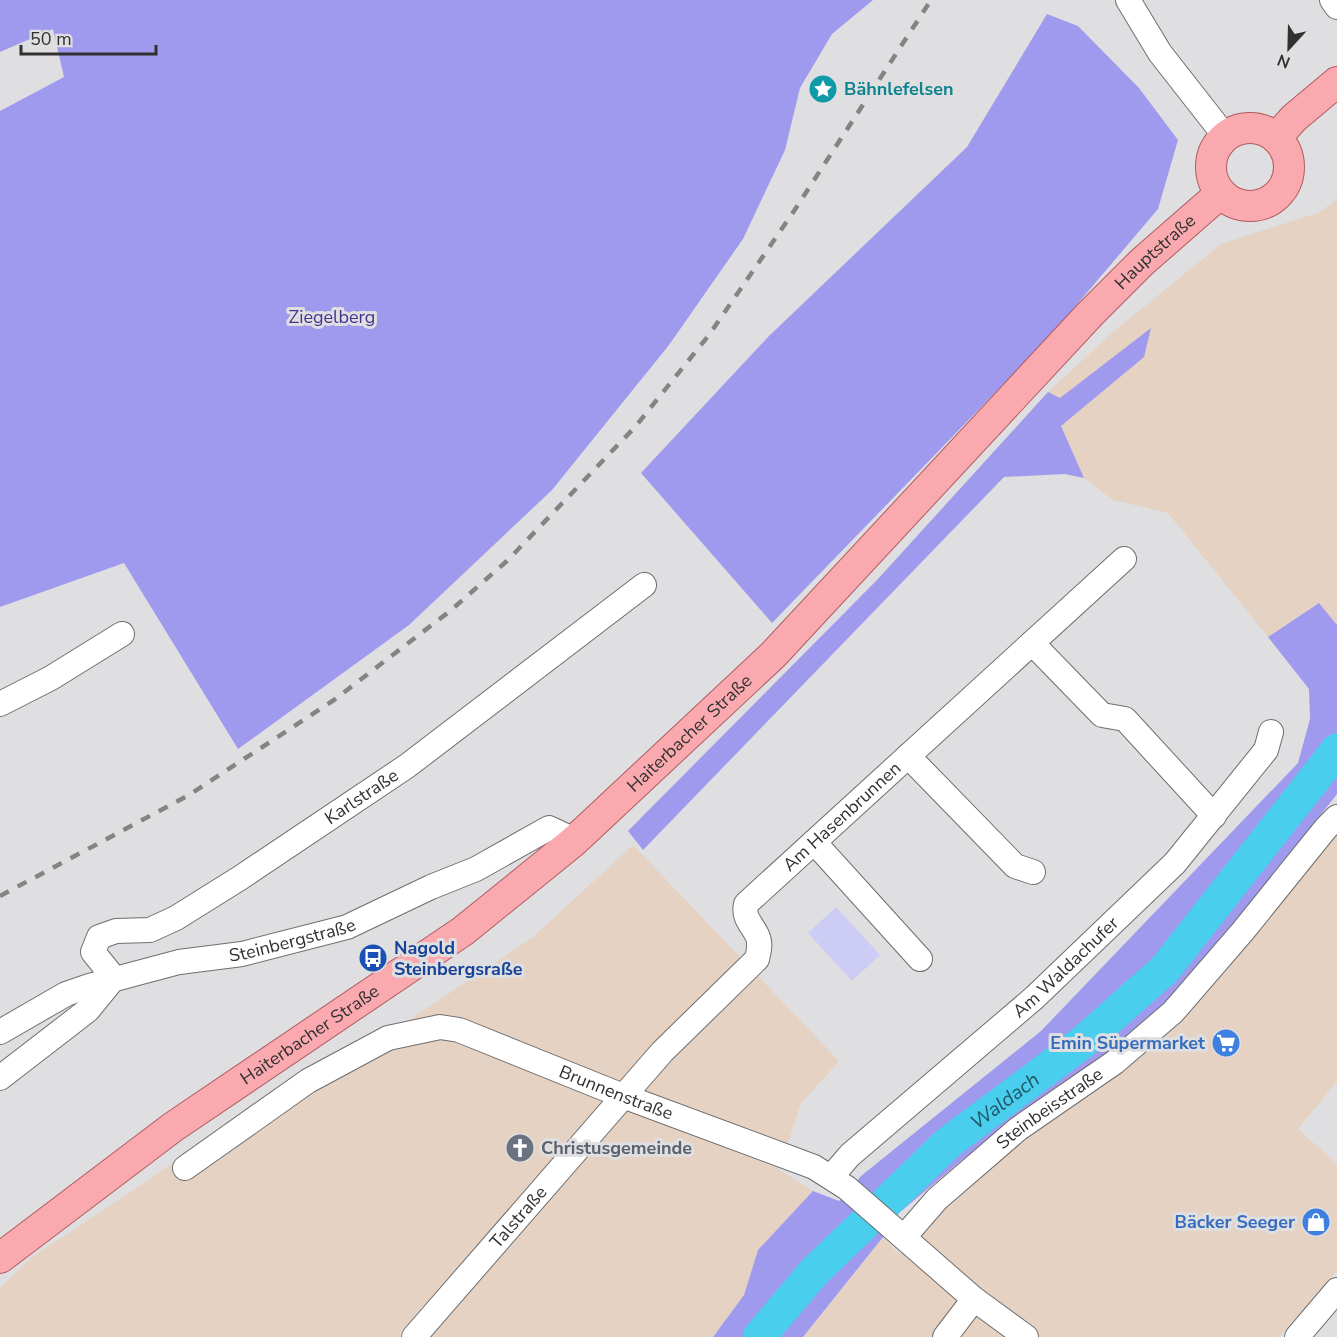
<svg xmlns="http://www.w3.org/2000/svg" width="1337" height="1337" font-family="'Nunito Sans',sans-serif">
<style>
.commercial{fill:#e5d2c2}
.green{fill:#cdccf4}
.forest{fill:#9f9aee}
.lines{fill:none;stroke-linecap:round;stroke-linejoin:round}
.river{stroke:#49ceee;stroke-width:33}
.minor-casing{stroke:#6e6e6f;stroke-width:26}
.major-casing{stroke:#b15b60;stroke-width:32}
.minor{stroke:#fff;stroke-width:24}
.major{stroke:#faaaae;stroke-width:30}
.rail{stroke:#848485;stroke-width:4.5;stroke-dasharray:10 10;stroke-linecap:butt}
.labels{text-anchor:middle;stroke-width:6;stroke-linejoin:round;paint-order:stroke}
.culture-label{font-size:18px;font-weight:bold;fill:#0d838f;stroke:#dfdfe1;text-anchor:start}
.street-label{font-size:18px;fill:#313132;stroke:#dfdfe1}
.park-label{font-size:18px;fill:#443393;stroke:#dfdfe1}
.transit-label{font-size:18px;font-weight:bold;fill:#164399;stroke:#dfdfe1;text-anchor:start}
.shop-label{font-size:18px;font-weight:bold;fill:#366cbe;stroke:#dfdfe1;text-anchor:end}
.worship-label{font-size:18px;font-weight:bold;fill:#5b616d;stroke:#dfdfe1;text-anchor:start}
.water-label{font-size:20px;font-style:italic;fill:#225866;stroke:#dfdfe1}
</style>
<rect width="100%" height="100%" fill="#dfdfe1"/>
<!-- commercial -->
<path class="commercial" d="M1337,199V625L1319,603L1268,637L1168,513L1113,500L1084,478L1061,426L1048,392L1113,332L1221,244L1320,212Z
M1337,834V1081L1298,1129L1337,1164V1271L1279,1337H803L883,1237L900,1255L950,1205L1015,1146L1128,1068L1176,1020Z
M633,845L839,1061L800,1105L780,1170L813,1191L758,1250L744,1295L713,1337H0V1288L32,1257L141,1185L291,1080L412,1018L533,937Z"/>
<!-- green -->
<path class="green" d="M836,907L880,955L852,981L808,933Z"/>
<!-- forest -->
<path class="forest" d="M0,0H873L832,34L800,88L785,150L743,239L669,345L552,490L409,625L238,749L124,563L0,607V111L64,77L53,29L0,52Z
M1047,14L1078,26L1139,88L1178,140L1158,209L1051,335L772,623L641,473L769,336L967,147Z
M1151,328L1144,357L1061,426L1084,478L1065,474L1004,477L643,850L628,831L877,580L1048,392L1060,398Z
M1319,603L1337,625V794L1231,929L1167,1001L1098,1062L1043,1100L962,1160L899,1213L883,1237L803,1337H713L744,1295L758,1250L813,1191L839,1201L861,1176L1041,1031L1298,763L1310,719L1309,689L1268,637Z"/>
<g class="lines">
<!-- river -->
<path class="river" id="s1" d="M759,1337L813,1273L949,1142L1083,1042L1165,969L1337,750"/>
<!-- minor casing -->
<g class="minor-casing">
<g id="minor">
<path d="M1128,0L1160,53L1225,136"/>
<path d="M1332,0L1337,7"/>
<path d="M1032,643L1102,715L1125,719L1214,816"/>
<path d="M0,704L51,678L122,634"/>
<path d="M908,756L1015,866L1033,872"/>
<path d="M814,842L920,959"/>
<path id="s2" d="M114,978L93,952L99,937L116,931L150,930L176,918L240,878L407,766L644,585"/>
<path id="s3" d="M0,1032L66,994L89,986L179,962L242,954L347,927L431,887L476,869L549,828L564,835L573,842"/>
<path d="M0,1078L88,1010L114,978"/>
<path id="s4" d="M185,1168L308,1081L388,1038L440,1027L459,1030L623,1096L814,1167L847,1188L974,1299L1026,1337"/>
<path id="s5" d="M831,1177L850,1155L1034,998L1175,863L1266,750L1271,732"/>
<path id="s6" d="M904,1237L937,1199L1018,1129L1115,1062L1173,1012L1243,931L1326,828L1337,817"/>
<path id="s7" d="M414,1337L662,1052L757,959C759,951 761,943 757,935C751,923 743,918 746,904L1124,559"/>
<path d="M945,1337L974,1299"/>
<path d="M1297,1337L1337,1290"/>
</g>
</g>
<!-- major casing -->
<g class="major-casing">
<g id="major">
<circle cx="1250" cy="167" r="39"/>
<path d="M1276,138L1294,118L1337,82"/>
<path id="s8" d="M0,1258L173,1127L463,931L573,842L773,655L1090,314L1142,262L1221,193"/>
</g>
</g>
<!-- minor -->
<use href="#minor" class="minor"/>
<!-- major -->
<use href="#major" class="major"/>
<!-- rail -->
<path class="rail" d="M0,896L189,795L334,700L450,611L508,560L635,427L709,335L792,214L931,0"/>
</g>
<!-- icons -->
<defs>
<g id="sight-disc" transform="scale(1.5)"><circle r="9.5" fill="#0f9aa8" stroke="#dfdfe1"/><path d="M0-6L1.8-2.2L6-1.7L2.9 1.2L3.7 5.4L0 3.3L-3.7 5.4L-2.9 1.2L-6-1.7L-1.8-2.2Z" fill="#fff"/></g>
<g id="bus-disc" transform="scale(1.5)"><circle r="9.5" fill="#1a4fb4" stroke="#dfdfe1"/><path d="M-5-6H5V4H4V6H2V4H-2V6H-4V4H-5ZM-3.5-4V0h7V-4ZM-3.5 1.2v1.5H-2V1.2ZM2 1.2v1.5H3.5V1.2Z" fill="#fff"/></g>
<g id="supermarket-disc" transform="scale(1.5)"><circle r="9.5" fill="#3f7fe0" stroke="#dfdfe1"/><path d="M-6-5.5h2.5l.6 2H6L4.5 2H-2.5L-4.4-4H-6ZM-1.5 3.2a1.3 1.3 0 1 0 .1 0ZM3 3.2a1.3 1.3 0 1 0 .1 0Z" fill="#fff"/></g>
<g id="church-disc" transform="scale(1.5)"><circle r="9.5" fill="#6b7280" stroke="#dfdfe1"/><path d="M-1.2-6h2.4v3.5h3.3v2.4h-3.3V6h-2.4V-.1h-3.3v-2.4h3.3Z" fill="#fff"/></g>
<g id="shop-disc" transform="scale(1.5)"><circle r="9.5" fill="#3f7fe0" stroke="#dfdfe1"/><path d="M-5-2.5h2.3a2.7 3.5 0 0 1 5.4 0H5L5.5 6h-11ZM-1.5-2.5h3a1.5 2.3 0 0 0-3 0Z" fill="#fff"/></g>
</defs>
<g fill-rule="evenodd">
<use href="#sight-disc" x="823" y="89"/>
<use href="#bus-disc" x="373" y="958"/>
<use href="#supermarket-disc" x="1226" y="1043"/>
<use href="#church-disc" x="520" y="1148"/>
<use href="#shop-disc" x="1316" y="1222"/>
</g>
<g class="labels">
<!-- culture labels -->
<g class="culture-label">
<text x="844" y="95">Bähnlefelsen</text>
</g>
<!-- street labels -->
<g class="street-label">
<text dy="6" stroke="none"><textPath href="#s8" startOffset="1538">Hauptstraße</textPath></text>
<text dy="6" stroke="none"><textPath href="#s8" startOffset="868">Haiterbacher Straße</textPath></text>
<text dy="6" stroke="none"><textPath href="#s2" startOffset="352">Karlstraße</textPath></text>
<text dy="6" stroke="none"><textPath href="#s7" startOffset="699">Am Hasenbrunnen</textPath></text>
<text dy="6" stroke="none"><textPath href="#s3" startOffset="309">Steinbergstraße</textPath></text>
<text dy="6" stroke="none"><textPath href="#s5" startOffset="315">Am Waldachufer</textPath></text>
<text dy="6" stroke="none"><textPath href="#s8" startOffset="382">Haiterbacher Straße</textPath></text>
<text dy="6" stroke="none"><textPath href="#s4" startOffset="483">Brunnenstraße</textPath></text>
<text dy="6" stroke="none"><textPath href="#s6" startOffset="195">Steinbeisstraße</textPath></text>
<text dy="6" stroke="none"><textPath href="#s7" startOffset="159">Talstraße</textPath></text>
</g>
<!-- park labels -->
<g class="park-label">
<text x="332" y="323">Ziegelberg</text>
</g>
<!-- transit labels -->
<g class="transit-label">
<text x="394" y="954">Nagold<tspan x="394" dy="21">Steinbergsraße</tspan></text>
</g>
<!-- shop labels -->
<g class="shop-label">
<text x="1205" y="1049">Emin Süpermarket</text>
<text x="1295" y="1228">Bäcker Seeger</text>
</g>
<!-- worship labels -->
<g class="worship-label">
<text x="541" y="1154">Christusgemeinde</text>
</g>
<!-- water labels -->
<g class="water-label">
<text dy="7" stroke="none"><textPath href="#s1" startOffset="342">Waldach</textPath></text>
</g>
</g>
<!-- north arrow -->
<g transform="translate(1289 48) rotate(202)" stroke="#dfdfe1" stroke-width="4.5" paint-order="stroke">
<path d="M0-4.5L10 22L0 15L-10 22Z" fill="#313132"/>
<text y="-9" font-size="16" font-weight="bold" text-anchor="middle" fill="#313132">N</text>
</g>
<!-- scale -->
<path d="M21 45v9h135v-9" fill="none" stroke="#313132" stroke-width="3"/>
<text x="30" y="45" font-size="18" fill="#313132" stroke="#dfdfe1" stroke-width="4.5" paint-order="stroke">50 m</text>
</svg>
